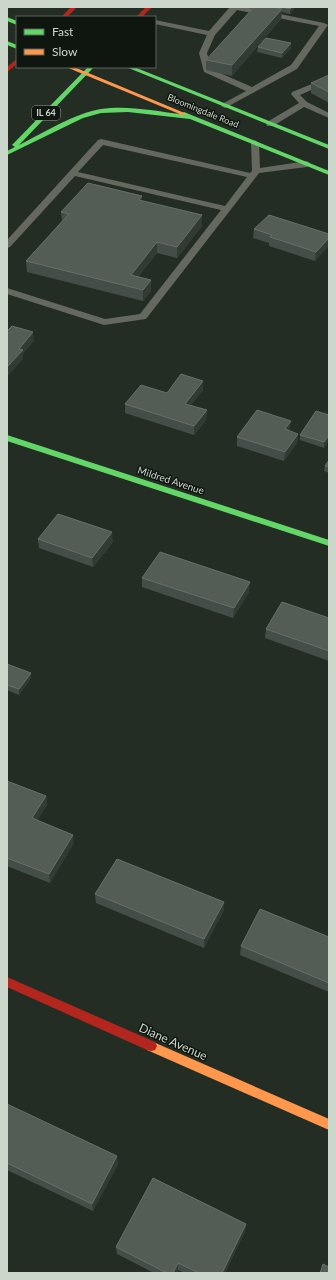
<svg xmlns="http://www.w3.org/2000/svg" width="336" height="1280" font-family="Lato,sans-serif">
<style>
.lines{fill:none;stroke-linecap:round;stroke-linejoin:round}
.lane{fill:#65685f;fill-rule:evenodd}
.fast{fill:#63d668;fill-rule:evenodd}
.slow{fill:#ff974d;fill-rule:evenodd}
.jam{fill:#b3261e;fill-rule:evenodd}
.wall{fill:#444e48}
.shaded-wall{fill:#313b34}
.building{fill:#535d56;stroke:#667069}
.labels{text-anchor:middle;stroke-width:3;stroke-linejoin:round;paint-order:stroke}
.far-street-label{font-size:9px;fill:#ccd7cc;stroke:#0f160f}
.shield{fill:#0f160f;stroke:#939d93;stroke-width:1}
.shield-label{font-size:9px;font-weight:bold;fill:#ccd7cc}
.street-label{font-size:10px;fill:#ccd7cc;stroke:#0f160f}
.near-street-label{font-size:12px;fill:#ccd7cc;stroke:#0f160f}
</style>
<rect width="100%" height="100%" fill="#242d24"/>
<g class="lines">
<!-- lane -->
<path class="lane" d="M230,7H245L324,23L328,25L297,69L225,108L221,106L222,104L246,91L204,72L199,53L207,35L155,24V20L209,31ZM237,10L319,26L291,65L252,87L211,69L207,53L215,35Z
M329,77V82L300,95L307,102L329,113V118L304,107L273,126H267L266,124L267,122L299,103L291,94L292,92Z
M101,139L250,173L252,171L251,143L255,140L259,143L260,168L307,161L311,164L307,167L259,173L146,319L104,325L7,294V288L105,319L140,314L221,210L75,176L10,247L7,248V240L98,140ZM103,145L247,177L225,206L78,172Z"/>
<!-- fast -->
<path class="fast" d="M7,17L17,21V25L7,21Z
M7,41L17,45V49L7,45Z
M88,67H94L19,145C43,133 75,113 101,109C127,105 155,111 181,114L184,112L329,171V175L190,119L128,112L101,113L83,118L7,155V151L15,147L12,145L13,144Z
M126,67H134L329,145V149Z
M7,435L329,540V546L7,441Z"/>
<!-- slow -->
<path class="slow" d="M66,67H74L187,114L182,115Z
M151,1041L329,1119V1130L147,1050L145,1046L147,1042Z"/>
<!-- jam -->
<path class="jam" d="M71,7H77L67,17H61Z
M146,7H152L142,17H136Z
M17,59V64L7,72V67Z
M7,977L155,1042L157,1046L155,1050L151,1051L147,1050L7,987Z"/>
</g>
<!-- wall -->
<path class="wall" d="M254,7H295L290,14L282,12L281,19L232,76L206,70V60Z
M258,47L291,48L282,58L257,52Z
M329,75V103L311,93V83Z
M142,201L202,215V226L177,258L157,253L138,277L151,291L143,301L27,272L26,261L62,221L61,212Z
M254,229L329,234L315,261L269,246V243L253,238Z
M203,381V390L191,405L207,410L206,420L194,435L125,413V404L167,393Z
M329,415V440L324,448L300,440V435Z
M290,430L289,431L298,434L297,443L284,461L237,446V437Z
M329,460V473L324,471L325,466Z
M38,539L113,542L93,567L39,548Z
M142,578L249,592L233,618L142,587Z
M329,618V661L265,638L266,629Z
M7,664L31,678L19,695L7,690Z
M7,781L46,796L47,805L37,820L74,843L50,883L7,866Z
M95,894L224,902V910L204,948L96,903Z
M329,937V992L240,955L241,946Z
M7,1104L118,1164L93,1211L7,1170Z
M246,1224L245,1231L225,1273H185L178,1270L177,1273H154L117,1254L116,1247Z"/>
<!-- shaded-wall -->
<path class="shaded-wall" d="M292,7H295L290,14V9Z
M282,9L281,19L232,76V65Z
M291,43V48L282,58V53Z
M142,196V207L139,200Z
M202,215V226L177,258V247Z
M329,238V246L315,261L316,252Z
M157,242V253L131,286V275Z
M151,280V291L143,301V290Z
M33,332L34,341L23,354V359L7,377V367L19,349Z
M203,381V390L185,413V404Z
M207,410L206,420L194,435V426Z
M291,421L290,430L284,439L285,429Z
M298,434L297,443L284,461L285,452Z
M329,435V440L324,448V442Z
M112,532L113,542L93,567L92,558Z
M250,582L249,592L233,618L234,608Z
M31,673V678L19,695V689Z
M46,796L47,805L33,827L32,818Z
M73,835L74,843L50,883L49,874Z
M224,902V910L204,948V939Z
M117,1156L118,1164L93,1211L92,1204Z
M246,1224L245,1231L225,1273H222Z
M178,1263V1270L177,1273H173Z"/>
<!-- building -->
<path class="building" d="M254,7H273L282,9L232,65L206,60Z
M281,7H292L290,9Z
M266,38L291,43L282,53L258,47Z
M329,75V92L311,83Z
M88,183L142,196L139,200L202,215L177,247L157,242L131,275L151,280L143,290L26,261L69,214L61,212Z
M269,215L329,234V238L316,252L270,237L272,235L254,229Z
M12,326L33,332L19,349L23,350L7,367V331Z
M181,374L203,381L185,404L207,410L194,426L125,404L141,385L167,393Z
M257,410L291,421L285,429L298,434L285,452L237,437Z
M316,411L329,415V435L324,442L300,435Z
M329,460V467L325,466Z
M58,514L112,532L92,558L38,539Z
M160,552L250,582L234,608L142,578Z
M282,602L329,618V651L266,629Z
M7,664L31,673L19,689L7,685Z
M7,781L46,796L32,818L73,835L49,874L7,858Z
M117,859L224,902L204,939L95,894Z
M260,909L329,937V983L241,946Z
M7,1104L117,1156L92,1204L7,1163Z
M153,1178L246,1224L222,1273H199L178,1263L173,1273H167L116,1247Z
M323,1264L329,1267V1273H320Z"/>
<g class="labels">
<!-- far-street labels -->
<g class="far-street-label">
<text transform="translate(203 111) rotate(22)" y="3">Bloomingdale Road</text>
</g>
<!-- shield labels -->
<rect class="shield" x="32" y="106" width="28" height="14" rx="3"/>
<g class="shield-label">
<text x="46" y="116">IL 64</text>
</g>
<!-- street labels -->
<g class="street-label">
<text transform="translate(171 480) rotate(18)" y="4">Mildred Avenue</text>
</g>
<!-- near-street labels -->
<g class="near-street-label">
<text transform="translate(173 1042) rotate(24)" y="4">Diane Avenue</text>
</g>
</g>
<!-- border -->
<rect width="336" height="1280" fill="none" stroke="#ccd7cc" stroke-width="16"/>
<!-- legend -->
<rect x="16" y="16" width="140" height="52" fill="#0f160f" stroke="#5b635b"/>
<rect x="24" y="29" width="20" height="6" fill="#63d668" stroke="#5b635b"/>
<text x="52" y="36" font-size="12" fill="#ccd7cc">Fast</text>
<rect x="24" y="49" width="20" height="6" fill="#ff974d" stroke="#5b635b"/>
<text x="52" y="56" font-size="12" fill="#ccd7cc">Slow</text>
</svg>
